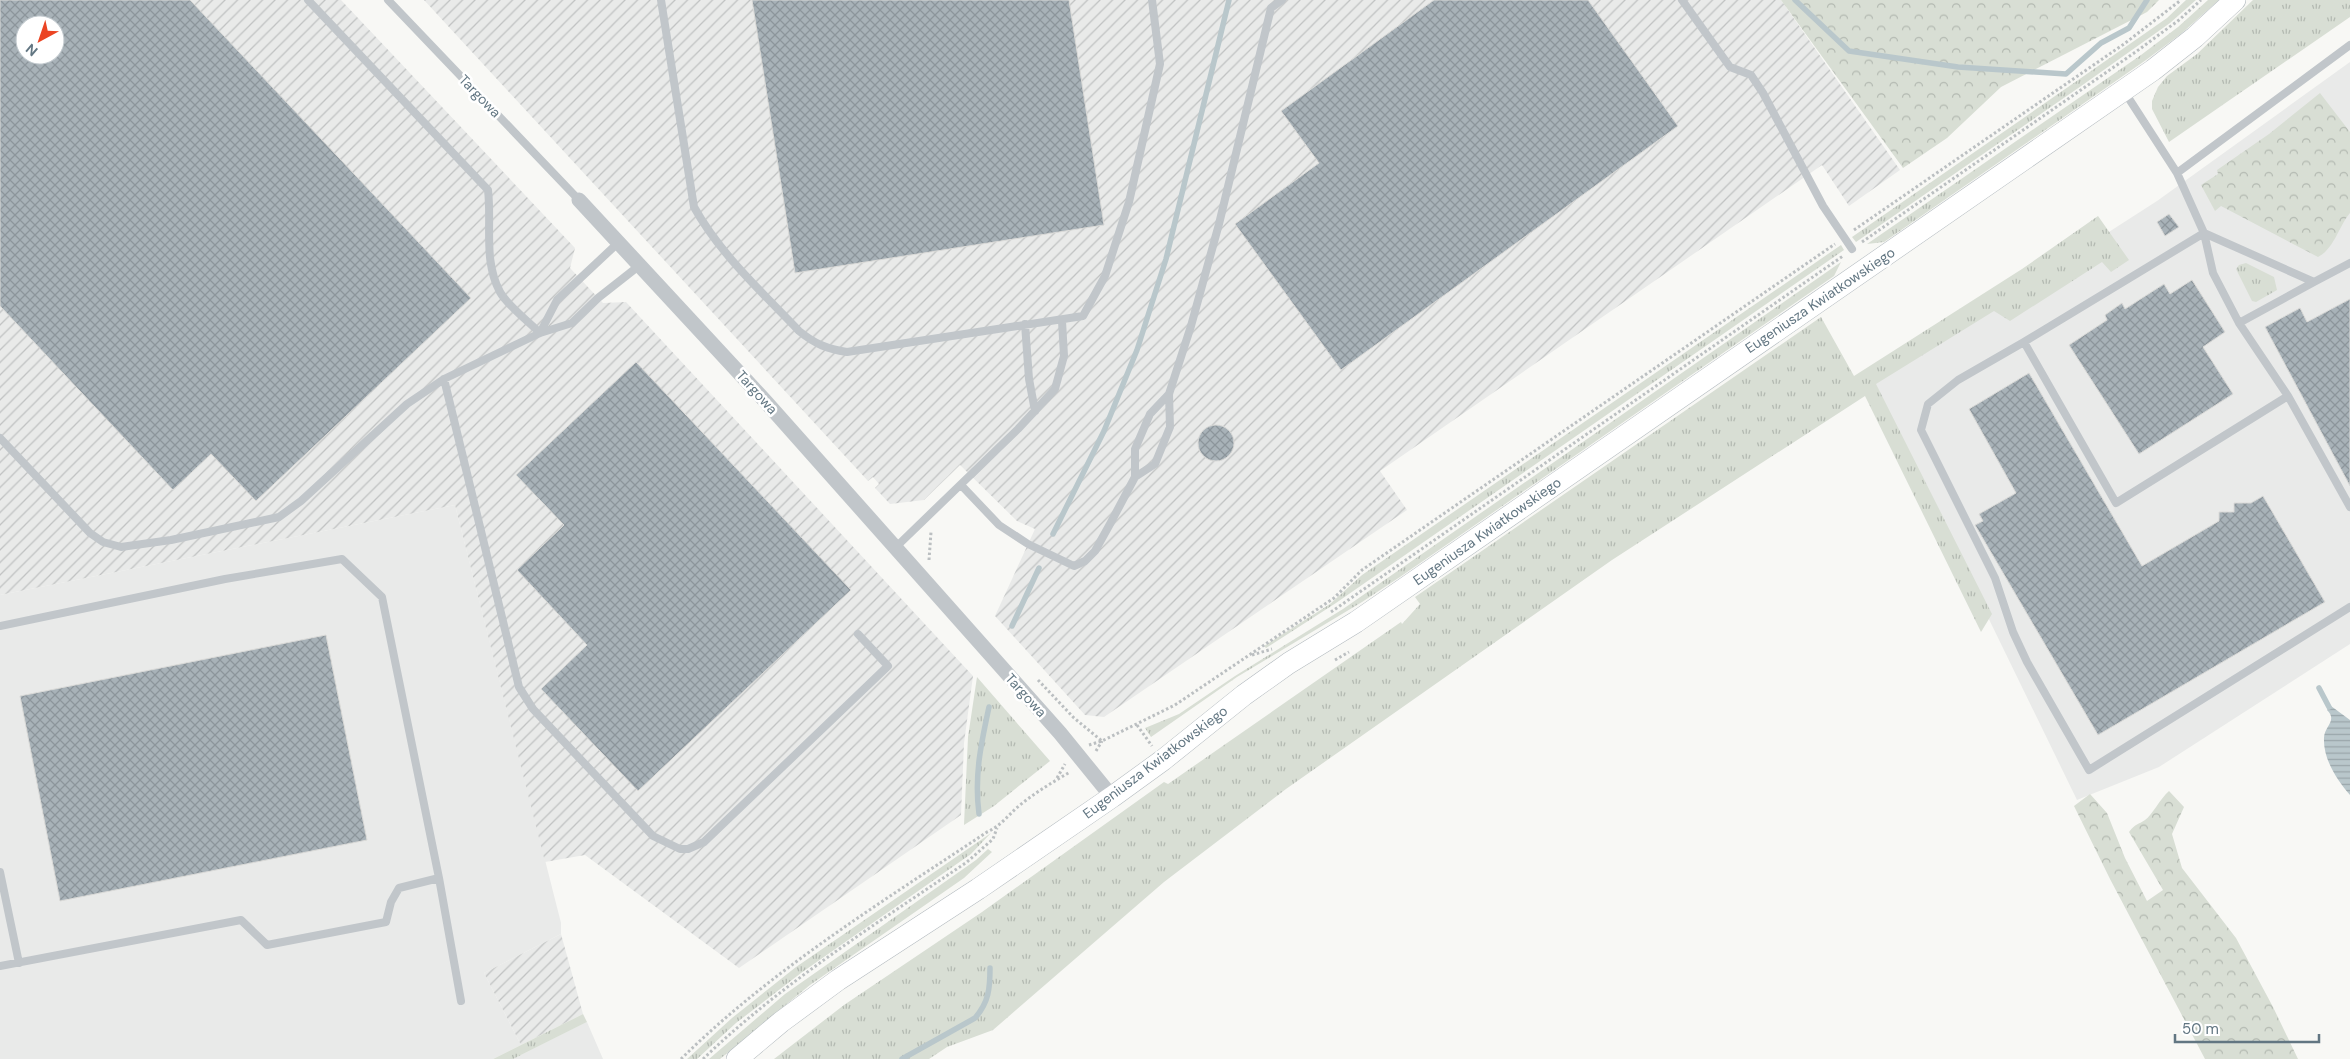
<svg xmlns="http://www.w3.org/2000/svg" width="2350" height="1059" font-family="'DM Sans',sans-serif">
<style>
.built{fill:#e9eae9}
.industrial{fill:url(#industrial-furrows);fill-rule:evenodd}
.grass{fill:url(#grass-tufts)}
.forest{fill:url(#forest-crowns)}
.water{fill:url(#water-rules)}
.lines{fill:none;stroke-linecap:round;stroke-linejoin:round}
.stream{stroke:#b9c7cb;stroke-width:5.5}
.building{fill:url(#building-cross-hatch);stroke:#dadad8;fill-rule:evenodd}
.secondary-casing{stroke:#b3babf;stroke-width:22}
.path{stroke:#bbbfc1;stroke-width:3;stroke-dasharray:2.5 2.5;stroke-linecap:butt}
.service{stroke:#c1c6ca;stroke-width:8}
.minor{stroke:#c1c6ca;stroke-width:15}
.secondary{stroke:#fff;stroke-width:21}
.labels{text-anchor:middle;stroke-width:5;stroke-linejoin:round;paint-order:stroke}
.street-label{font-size:14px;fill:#627682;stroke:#fff}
</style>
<defs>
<pattern id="industrial-furrows" width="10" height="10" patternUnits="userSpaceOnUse" patternTransform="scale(1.25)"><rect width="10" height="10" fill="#e9eae9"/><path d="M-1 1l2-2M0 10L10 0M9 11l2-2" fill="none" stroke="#c0c2c2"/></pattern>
<pattern id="grass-tufts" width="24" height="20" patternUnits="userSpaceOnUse" patternTransform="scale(1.25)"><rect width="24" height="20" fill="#d8ded4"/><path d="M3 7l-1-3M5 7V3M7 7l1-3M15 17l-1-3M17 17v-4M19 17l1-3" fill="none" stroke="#b3b9b1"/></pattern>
<pattern id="forest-crowns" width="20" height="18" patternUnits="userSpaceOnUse" patternTransform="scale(1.25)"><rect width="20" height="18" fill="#d8ded4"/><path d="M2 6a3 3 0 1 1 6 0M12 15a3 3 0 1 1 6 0" fill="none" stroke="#b3b9b1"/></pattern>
<pattern id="water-rules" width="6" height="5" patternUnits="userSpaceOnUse" patternTransform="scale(1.25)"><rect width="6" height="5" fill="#b9c7cb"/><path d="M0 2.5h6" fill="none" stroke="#9aa6aa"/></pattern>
<pattern id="building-cross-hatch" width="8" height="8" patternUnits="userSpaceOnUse" patternTransform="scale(1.25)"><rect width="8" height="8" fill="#a8b2b8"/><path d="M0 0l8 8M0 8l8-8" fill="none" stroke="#8c959b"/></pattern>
</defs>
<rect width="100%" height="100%" fill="#f8f8f5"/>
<!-- built -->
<path class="built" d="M2350,62V644L2159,767L2077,800L1874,383L2157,201Z
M455,505L561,923V934L484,973L521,1045L493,1059H0V595Z
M587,1022L603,1059H513Z"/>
<!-- industrial -->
<path class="industrial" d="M0,0H341L575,248L570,268L603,303L626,302L973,676L964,743L961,815L739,968L585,855L545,862L455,505L0,595ZM25,25H55V55H25Z
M424,0H1781L1900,170L1849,206L1822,165L1380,471L1407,510L1104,717L1085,715L995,616L1035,529L1017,521L960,465L924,500L890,504L875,488L879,484L873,477L868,481Z
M561,934L583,1014L521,1045L484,973Z"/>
<!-- grass -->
<path class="grass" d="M2186,0H2196L2170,23L2084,84L1856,242L1852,237L2081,78L2167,18Z
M2208,0H2219L2182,33L2146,60L1884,242L1867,244L2141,55L2178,27Z
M2253,0H2350V17L2169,142L2152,109V101L2158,87L2167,76L2197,54Z
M2098,216L2129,260L2111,272L2102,262L2010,321L1994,311L1876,384L1992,614L1981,632L1865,396L1612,560L1286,789L1164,882L993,1030L947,1047L929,1059H774L844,1005L982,912L1164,782L1168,784L1401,622L1402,624L1420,604L1415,597L1821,317L1854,376L2022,269Z
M1841,245L1844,250L1336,603L1266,648L1264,646L1330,604L1362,575Z
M1841,262L1834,276L1400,577L1362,602L1237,677L1151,737L1145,728L1179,714L1235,676L1343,609Z
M2246,263L2274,277L2277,290L2256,302L2252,301L2236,269L2239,265Z
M977,677L1050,761L994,806L964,825L968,737Z
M991,833L971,854L801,973L736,1023L697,1059H687L732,1018L796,967Z
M988,849L992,852L964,878L810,985L720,1059H709L785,994L976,860Z
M583,1014L587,1022L513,1059H493Z"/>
<!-- forest -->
<path class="forest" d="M1781,0H2159L2147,12L2001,87L1947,138L1903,168Z
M2320,93L2350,132V213C2339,226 2334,249 2318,257L2221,206L2215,211L2201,185L2218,174L2217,170L2269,134Z
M2169,791L2184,807L2172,834L2182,868L2236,938L2273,1007L2298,1059H2205L2110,879L2074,806L2090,794L2107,813L2125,858L2147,901L2163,890L2129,832C2136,823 2138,825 2145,820C2152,815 2160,799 2169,791Z"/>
<!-- water -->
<path class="water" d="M2331,706L2350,720V795C2337,780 2323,759 2324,738C2324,726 2338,721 2327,710Z"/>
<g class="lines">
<!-- stream -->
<path class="stream" d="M1795,0L1849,51L1958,67L2066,74L2101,43L2129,28L2147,0
M1053,534L1104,431L1137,350L1166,259L1229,0
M1012,626L1039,568
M2319,688L2329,707
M979,814C974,776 981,744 989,707
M902,1059L975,1018C989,1002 990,988 990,968"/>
</g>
<!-- building -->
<path class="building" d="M0,0H190L471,298L256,501L211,454L173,490L0,306ZM25,25H55V55H25Z
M752,0H1069L1104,225L795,273Z
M1434,0H1588L1678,126L1341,370L1235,224L1319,163L1281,111Z
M2169,214L2179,227L2165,236L2157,222Z
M2192,280L2225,332L2203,347L2233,394L2139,454L2069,345L2107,320L2105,315L2122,303L2125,309L2164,284L2170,294Z
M2350,299V486L2265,327L2300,308L2307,322Z
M636,362L851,590L638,791L541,689L587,645L517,570L564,525L516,475Z
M2029,373L2142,566L2219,521V512H2234V503H2251L2263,496L2325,602L2098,735L1975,525L1983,521L1979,514L2016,493L1969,409Z
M1198 443a18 18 0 1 1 36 0a18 18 0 1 1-36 0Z
M326,635L367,840L60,901L20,696Z"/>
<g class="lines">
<!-- secondary casing -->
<g class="secondary-casing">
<path id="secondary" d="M737,1059L781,1022L838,980L978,889L1112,797L1163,760L1244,695L1289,663L1356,622L2153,70L2195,37L2235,0"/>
</g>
<!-- path -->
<path class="path" d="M1854,230L2124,44L2181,0
M1862,242L2137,51L2179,20L2201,0
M929,560L931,532
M1331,612L1843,256
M1252,655L1272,649
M1335,660L1349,652
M1038,680L1074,718L1102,741
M1137,725L1152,746
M1089,745L1102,741L1175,705L1334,598L1362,570L1835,244
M1096,751L1102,741
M1057,778L1065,764
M681,1059C771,970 882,902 987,832C1001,826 1009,814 1020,805C1036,792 1053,782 1070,772
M703,1059C782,983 876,924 967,862L993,839L997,828"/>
<!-- service -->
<path class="service" d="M308,0L488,190C492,224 483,261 500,292C507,305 529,322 540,333
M388,0L579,200
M661,0L694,207C720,254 762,292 799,331C815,344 827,349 847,352L1083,316L1105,276L1129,202L1160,64L1152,0
M1682,0L1730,67L1751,75L1763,93L1823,206L1852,249
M2124,91L2177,173L2204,233L2314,282L2350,263
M2177,173L2350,45
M2314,282L2239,323L2288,396L2350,507
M2239,323L2213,273L2204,233L2024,342L2116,503L2288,396
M1025,324L1029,379L1035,411
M540,333L557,300L619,242
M2024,342L1958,380L1928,404L1921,430L1995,578L2013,632L2027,662L2089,770L2350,607
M444,379L519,687L533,709L653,836L680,849H688L704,842L888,666L858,634
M0,438L90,533L103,542L121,547L171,540L279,517L301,501L407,404L444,379L540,333L572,323L598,298L640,265
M1135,477L1155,464L1170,427L1169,394L1191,326L1219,224L1271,8L1282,0
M961,485L999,525L1028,544L1074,566L1085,561L1095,551L1110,524L1135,477V449L1150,414L1169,394
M895,548L1018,429L1055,389L1064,356L1062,321
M0,626L225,579L342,559L382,597L439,878L461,1001
M0,872L19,963
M0,966L241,920L267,945L386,922L391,902L399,888L439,878"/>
<!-- minor -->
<path class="minor" d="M579,200L767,403L1060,733L1112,797"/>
<!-- secondary -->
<use href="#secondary" class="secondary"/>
</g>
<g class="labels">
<!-- street labels -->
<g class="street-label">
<text transform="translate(480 96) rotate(46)" y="5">Targowa</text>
<text transform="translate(1820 300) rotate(-34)" y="5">Eugeniusza Kwiatkowskiego</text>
<text transform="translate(757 392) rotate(48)" y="5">Targowa</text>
<text transform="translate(1487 531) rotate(-35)" y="5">Eugeniusza Kwiatkowskiego</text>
<text transform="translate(1026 695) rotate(48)" y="5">Targowa</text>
<text transform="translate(1155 762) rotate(-37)" y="5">Eugeniusza Kwiatkowskiego</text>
</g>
</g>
<!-- north arrow -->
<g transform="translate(40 40) rotate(220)"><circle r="24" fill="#ffffff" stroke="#c0c8cd"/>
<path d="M0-4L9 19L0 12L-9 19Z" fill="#eb4423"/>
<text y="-8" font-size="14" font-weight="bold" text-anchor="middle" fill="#627682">N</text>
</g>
<!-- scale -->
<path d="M2175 1034v8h144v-8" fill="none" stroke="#627682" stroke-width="2.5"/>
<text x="2182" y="1034" font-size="15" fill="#627682" stroke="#ffffff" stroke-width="4" paint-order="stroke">50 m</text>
</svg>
